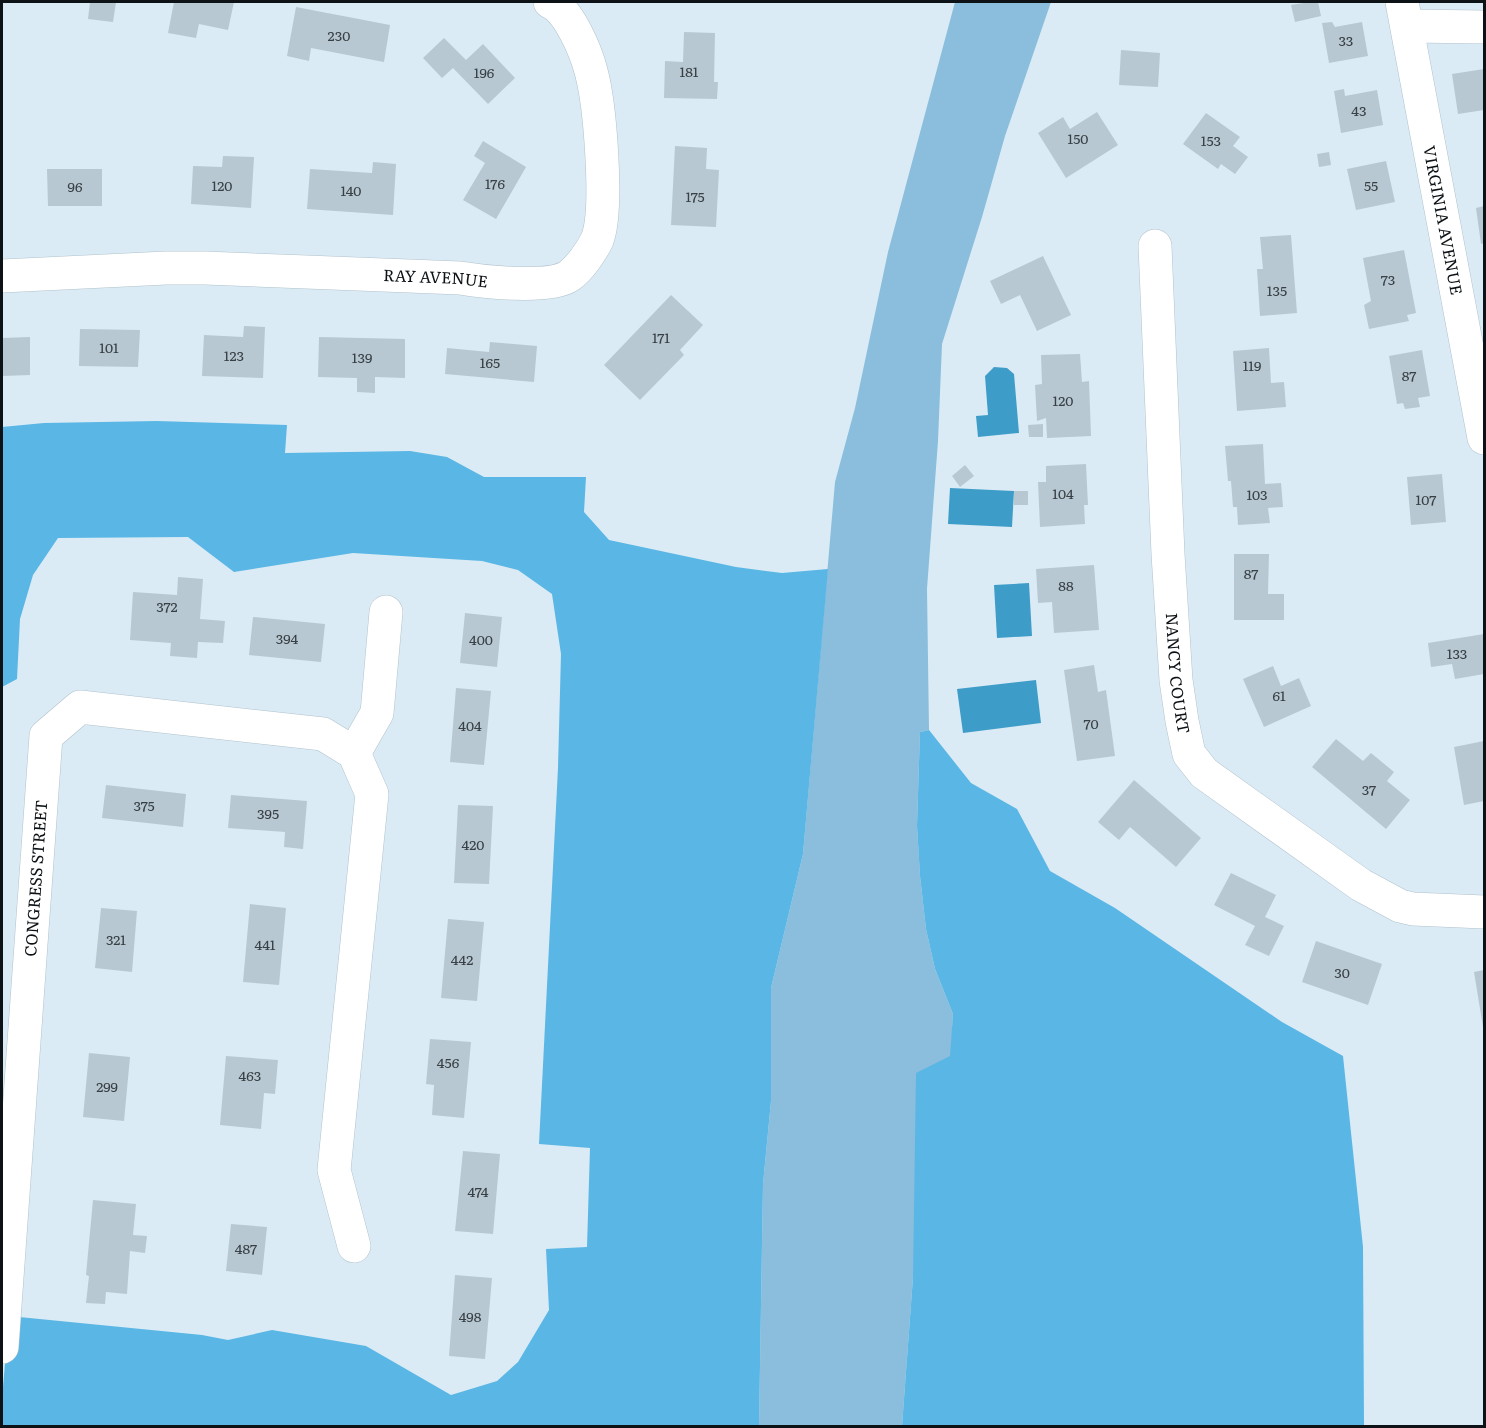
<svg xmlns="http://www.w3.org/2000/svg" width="1486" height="1428" font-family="Literata,serif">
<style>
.green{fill:#8abedc}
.forest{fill:#5ab6e5}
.water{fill:#3e9cc9}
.building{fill:#b8c8d2}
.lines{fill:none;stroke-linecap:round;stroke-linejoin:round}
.minor-casing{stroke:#b1c2cc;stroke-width:34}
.minor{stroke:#fff;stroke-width:33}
.labels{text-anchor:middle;stroke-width:6;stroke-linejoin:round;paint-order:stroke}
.number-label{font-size:14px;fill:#384045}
.street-label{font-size:16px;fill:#0d1216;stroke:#edf7fd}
</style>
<rect width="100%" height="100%" fill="#daebf5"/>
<!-- green -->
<path class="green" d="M955,2H1051L1005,136L982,217L942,344L938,441L927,589L929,730L920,732L917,826L920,876L926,929L935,969L953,1014L951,1056L913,1277L902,1426H759L763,1184L771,1101V988L803,854L835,482L855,408L888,252Z"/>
<!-- forest -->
<path class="forest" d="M157,421L287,425L285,453L410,451L447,457L484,477H586L584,512L609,540L736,567L782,573L828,569L803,854L771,988V1101L763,1184L759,1426H2V1399L9,1316L202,1335L228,1340L272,1330L366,1346L451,1395L497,1381L518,1362L549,1310L546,1249L587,1247L590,1148L539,1144L558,768L561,654L552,594L518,570L482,561L353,553L234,572L188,537L58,538L33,575L20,619L17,679L2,687V427L44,423Z
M929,730L971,783L1017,809L1050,871L1115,908L1282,1022L1343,1056L1363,1247L1364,1426H902L913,1277L916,1073L950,1056L953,1014L935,969L926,929L920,876L917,826L920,732Z"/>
<!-- water -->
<path class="water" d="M994,367L1007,368L1014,374L1019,433L978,437L976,416L988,415L985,376Z
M950,488L1014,491L1012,527L948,524Z
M1029,583L1032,636L997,638L994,585Z
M1036,680L1041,723L963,733L957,689Z"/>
<!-- building -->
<path class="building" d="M90,2H116L113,22L88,19Z
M174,2H234L228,30L199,24L196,38L168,33Z
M1310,2H1318L1321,16L1295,22L1291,5Z
M296,7L390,25L384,62L311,48L309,61L287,56Z
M1332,22L1335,27L1362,22L1368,56L1329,63L1322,23Z
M684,32L715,33L714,82H718L717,99L664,98L665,61L683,62Z
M444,38L466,60L483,44L515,78L488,104L453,68L442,78L423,58Z
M1121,50L1160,53L1158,87L1119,85Z
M1484,69V110L1458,114L1452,74Z
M1344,89L1345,96L1377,90L1383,125L1341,133L1334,91Z
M1097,112L1118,145L1066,178L1038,133L1063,117L1070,129Z
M1206,113L1240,137L1233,146L1248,157L1235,174L1221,164L1218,169L1183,144Z
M483,141L526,167L496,219L463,200L485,163L474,156Z
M675,146L707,148L706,169L719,170L716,227L671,225Z
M1329,152L1331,165L1319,167L1317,154Z
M223,156L254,157L251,208L191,204L193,166L222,167Z
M1386,161L1395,202L1356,210L1347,169Z
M373,162L396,164L393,215L307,209L310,169L372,173Z
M47,169H102V206H48Z
M1484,206V243L1481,244L1476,208Z
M1291,235L1297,313L1260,316L1257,269H1263L1260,237Z
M1404,250L1416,313L1407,315L1409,321L1369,329L1364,305L1371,301L1363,258Z
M1043,256L1071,315L1037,331L1020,295L1001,304L990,281Z
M671,295L703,325L680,350L684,355L640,400L604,365Z
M244,326L265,327L263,378L202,376L204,335L243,337Z
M80,329L140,330L138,367L79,366Z
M30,337V375L2,376V338Z
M319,337L405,339V378L375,377V393L357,392V378L318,377Z
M490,342L537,346L534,382L445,374L447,348L489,352Z
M1269,348L1271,383L1284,382L1286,407L1237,411L1233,351Z
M1422,350L1430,396L1418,398L1420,407L1405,409L1403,403L1397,404L1389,356Z
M1080,354L1082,382L1089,381L1091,436L1047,438L1046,418L1037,421L1035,385L1042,384L1041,355Z
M1043,424V437H1029L1028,425Z
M1263,444L1265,484L1281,483L1283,507L1268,508L1270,523L1238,525L1237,507H1233L1231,481H1228L1225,446Z
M1086,464L1088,505H1084L1085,524L1040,527L1038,482H1046V466Z
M965,465L974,476L960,487L952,476Z
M1442,474L1446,522L1411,525L1407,477Z
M1014,491H1028V505H1014Z
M1234,554H1269L1268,594H1284V620H1234Z
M1094,565L1099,630L1054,633L1052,602L1038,603L1036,569Z
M178,577L203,579L200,619L225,621L223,643L198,642L197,658L170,656L171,643L130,640L133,592L177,595Z
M465,613L502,617L497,667L460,663Z
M253,617L325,624L321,662L249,655Z
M1484,634V674L1455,679L1452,664L1431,667L1428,643Z
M1094,665L1098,692L1106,690L1115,756L1077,761L1064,670Z
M1273,666L1281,686L1299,678L1311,706L1264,727L1243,679Z
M456,688L491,691L484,765L450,762Z
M1336,739L1363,761L1371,753L1394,772L1387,781L1410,800L1386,829L1312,767Z
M1484,741V801L1464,805L1454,747Z
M1134,780L1201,838L1176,867L1130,827L1119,840L1098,822Z
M106,785L186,794L183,827L102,818Z
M231,795L307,801L303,849L284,847L285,832L228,828Z
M458,805L493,806L489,884L454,883Z
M1231,873L1276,895L1265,917L1284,926L1269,956L1245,945L1255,926L1214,905Z
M250,904L286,908L279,985L243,982Z
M101,908L137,911L132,972L95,968Z
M448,919L484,922L477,1001L441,998Z
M1316,941L1382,964L1368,1005L1302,982Z
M1484,970V1027H1483L1474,972Z
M430,1039L471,1042L464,1118L432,1115L434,1085L426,1084Z
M89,1053L130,1057L124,1121L83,1117Z
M226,1056L278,1060L275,1094L264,1093L261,1129L220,1125Z
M463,1151L500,1154L493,1234L455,1231Z
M93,1200L136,1204L133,1235L147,1236L145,1253L130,1251L127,1294L106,1292L105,1304L86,1303L89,1276L86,1275Z
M231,1224L267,1227L262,1275L226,1271Z
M455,1275L492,1278L485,1359L449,1356Z"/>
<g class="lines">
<!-- minor casing -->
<g class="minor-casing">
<g id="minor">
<path id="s1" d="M1402,2L1484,438"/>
<path d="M1407,26L1484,27"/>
<path id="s2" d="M1155,246L1168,554L1176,680L1182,721L1189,754L1204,773L1361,885L1400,906L1413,909L1484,912"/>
<path id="s3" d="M2,276L166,268H205L460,278C484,282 549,289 569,276C580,268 591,252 597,240C609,210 600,104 591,71C586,52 569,10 550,2"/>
<path d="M354,753L377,713L386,612"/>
<path id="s4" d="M2,1347L46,736L80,707L323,734L354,753L372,794L334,1170L354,1246"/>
</g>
</g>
<!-- minor -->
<use href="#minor" class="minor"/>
</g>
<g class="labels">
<!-- number labels -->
<g class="number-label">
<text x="339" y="41">230</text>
<text x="1346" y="46">33</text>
<text x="689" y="77">181</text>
<text x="484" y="78">196</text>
<text x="1359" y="116">43</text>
<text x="1078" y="144">150</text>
<text x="1211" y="146">153</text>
<text x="495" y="189">176</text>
<text x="222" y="191">120</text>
<text x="1371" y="191">55</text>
<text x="75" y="192">96</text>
<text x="351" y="196">140</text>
<text x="695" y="202">175</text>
<text x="1388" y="285">73</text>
<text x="1277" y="296">135</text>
<text x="661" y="343">171</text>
<text x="109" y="353">101</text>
<text x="234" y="361">123</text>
<text x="362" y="363">139</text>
<text x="490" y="368">165</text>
<text x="1252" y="371">119</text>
<text x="1409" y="381">87</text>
<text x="1063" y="406">120</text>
<text x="1063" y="499">104</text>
<text x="1257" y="500">103</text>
<text x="1426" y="505">107</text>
<text x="1251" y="579">87</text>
<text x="1066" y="591">88</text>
<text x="167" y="612">372</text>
<text x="287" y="644">394</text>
<text x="481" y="645">400</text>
<text x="1457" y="659">133</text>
<text x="1279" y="701">61</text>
<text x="1091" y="729">70</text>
<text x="470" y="731">404</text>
<text x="1369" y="795">37</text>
<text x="144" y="811">375</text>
<text x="268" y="819">395</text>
<text x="473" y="850">420</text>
<text x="116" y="945">321</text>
<text x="265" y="950">441</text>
<text x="462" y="965">442</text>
<text x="1342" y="978">30</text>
<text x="448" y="1068">456</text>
<text x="250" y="1081">463</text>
<text x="107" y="1092">299</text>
<text x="478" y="1197">474</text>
<text x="246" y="1254">487</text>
<text x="470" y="1322">498</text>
</g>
<!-- street labels -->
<g class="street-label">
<text dy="6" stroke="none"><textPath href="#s1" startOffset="222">VIRGINIA AVENUE</textPath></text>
<text dy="6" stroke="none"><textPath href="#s3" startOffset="434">RAY AVENUE</textPath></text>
<text dy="6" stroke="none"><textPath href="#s2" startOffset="428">NANCY COURT</textPath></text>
<text dy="6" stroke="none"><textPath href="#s4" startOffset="470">CONGRESS STREET</textPath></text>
</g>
</g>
<!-- border -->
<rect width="1486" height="1428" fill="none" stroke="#0d1216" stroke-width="6"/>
</svg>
